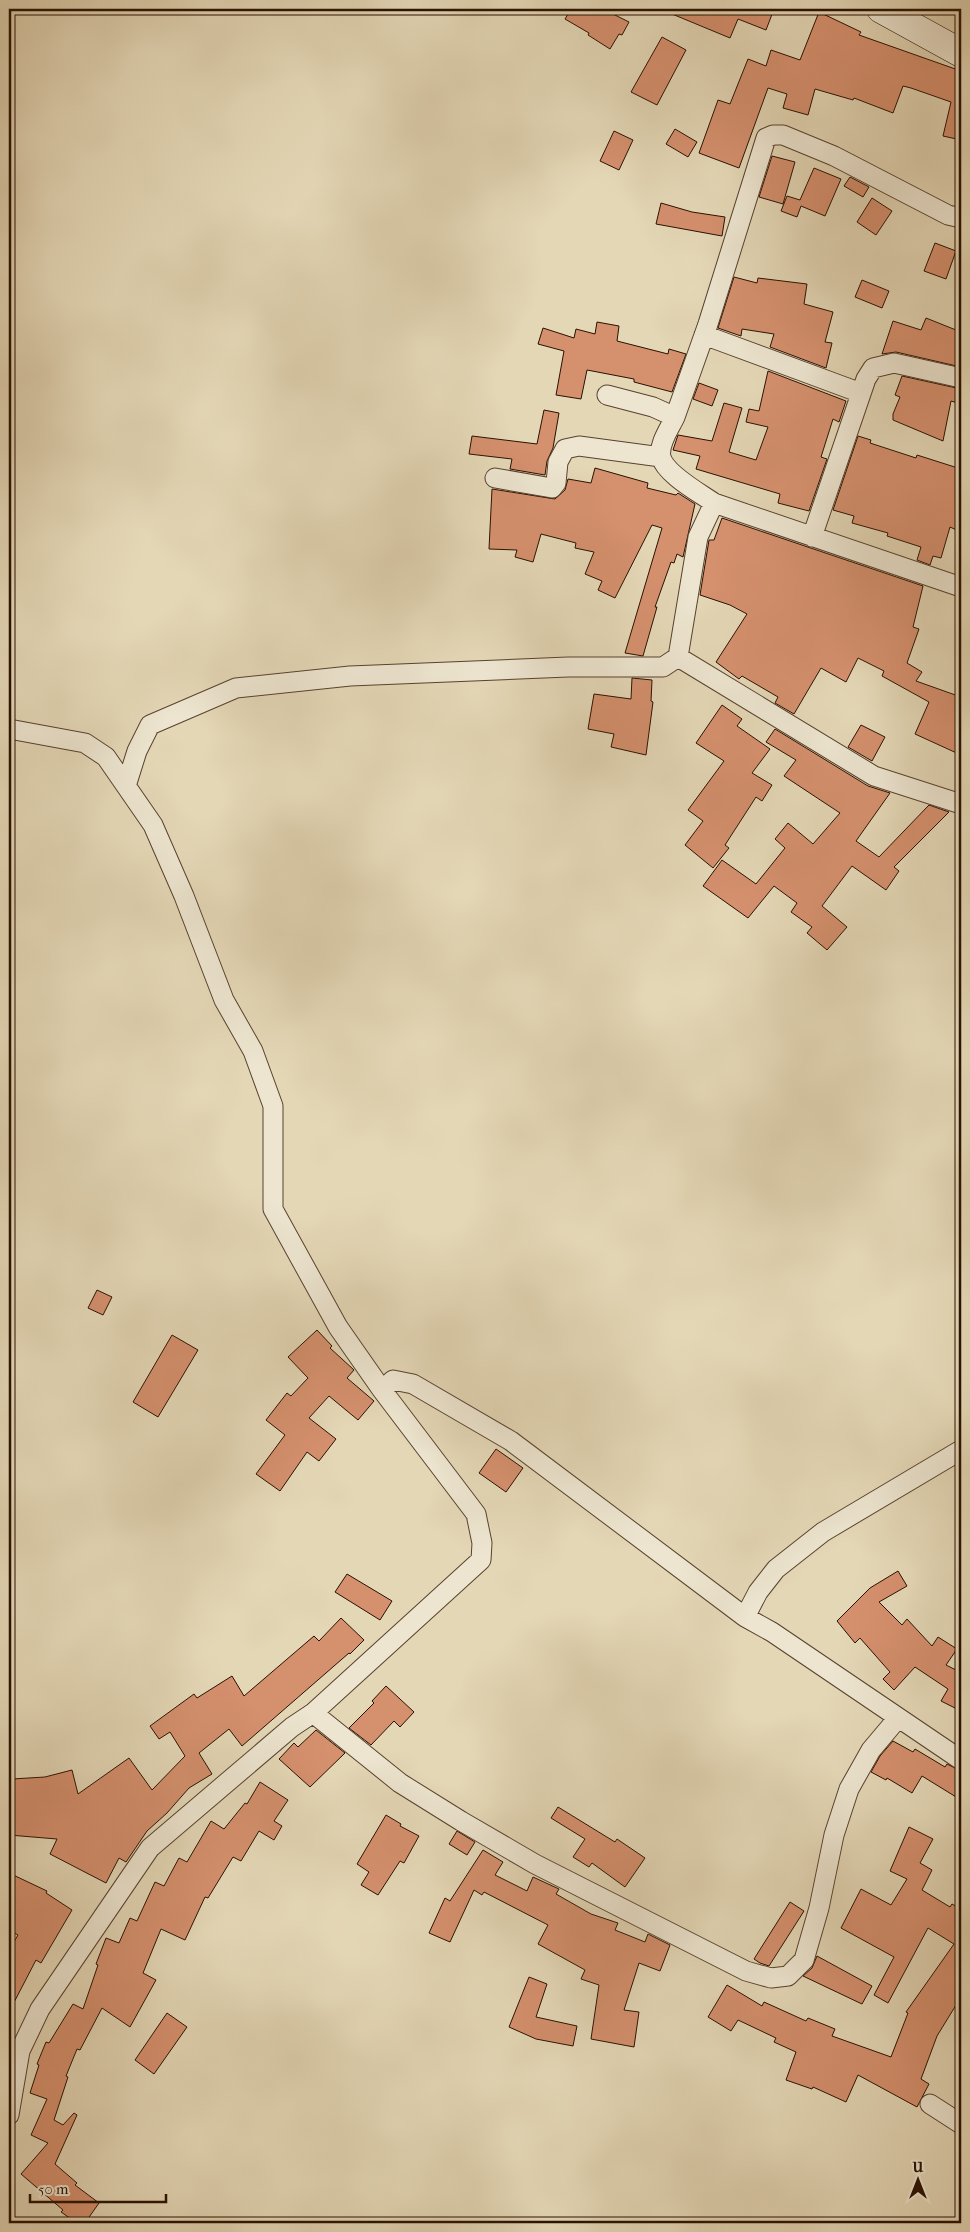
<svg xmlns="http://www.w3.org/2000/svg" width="970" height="2232" font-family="'IM FELL French Canon',serif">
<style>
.building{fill:#d5906e;stroke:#291101}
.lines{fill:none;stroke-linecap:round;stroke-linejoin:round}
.street-casing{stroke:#58422e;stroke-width:21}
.secondary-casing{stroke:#291101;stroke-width:29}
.street{stroke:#ede5d0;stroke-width:19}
.secondary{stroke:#ede5d0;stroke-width:28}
</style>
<rect width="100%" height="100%" fill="#e4d7b6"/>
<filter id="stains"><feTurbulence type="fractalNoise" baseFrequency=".004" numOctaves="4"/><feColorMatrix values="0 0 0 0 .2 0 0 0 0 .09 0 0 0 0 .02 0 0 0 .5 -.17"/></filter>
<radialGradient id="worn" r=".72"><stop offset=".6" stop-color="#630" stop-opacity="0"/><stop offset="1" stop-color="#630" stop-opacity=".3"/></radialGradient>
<!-- building -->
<path class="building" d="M571,9H603L629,22L622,35L619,34L610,49L588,35L589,33L565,19Z
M660,9H774L766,30L738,19L730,38Z
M819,12L861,32L859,35L961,71V140L943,136L951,102L911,88L903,86L893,113L854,98L853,100L815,89L808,115L783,108L787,94L768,88L739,168L699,153L718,100L730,104L748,59L766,66L771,50L800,60Z
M662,37L686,50L657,105L631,92Z
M675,129L697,142L688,157L666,144Z
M614,131L633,140L619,170L600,161Z
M772,156L795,162L783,204L759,197Z
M814,168L841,179L825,216L801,206L797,217L781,211L787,196L800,200Z
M850,177L869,187L863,197L844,186Z
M872,198L892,211L876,235L857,222Z
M661,203L692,212L725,217L722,236L656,224Z
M935,243L956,251L946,279L924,271Z
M734,277L757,283L758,278L807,284L804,304L833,312L825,342L832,343L826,368L770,347L774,334L742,329L741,336L718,328Z
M862,280L889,291L882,308L855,297Z
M926,318L961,332V367L896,352L882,354L893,321L921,330Z
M597,322L619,326L617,341L668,354L669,349L686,354L672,392L634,382V379L587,370L581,399L556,395L564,351L538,344L543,328L574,338L576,329L595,334Z
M768,371L846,401L839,422L833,419L821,457L827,459L809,511L778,503L780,494L696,469L700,456L673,450L678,435L712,441L724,403L742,408L729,452L756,460L768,427L746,422L749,409L759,411Z
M902,376L961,389V404L951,401L943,441L893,420V414L900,397L895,395Z
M699,383L718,390L712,406L693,399Z
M544,410L559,413L553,448L547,461L545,475L510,469L512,459L469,454L472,436L537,444Z
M858,436L871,440L870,443L916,458L917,455L961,469V532L950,527L941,558L933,556L930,565L917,560L921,547L887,536L888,533L852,523L854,516L833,510Z
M595,468L648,483L647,488L676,495L678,493L695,504L683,557L677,554L674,563L671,562L655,607H657L643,656L625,653L662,528L652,525L615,598L598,590L602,581L585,574L594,552L575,548L576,543L541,534L533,562L515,557L517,550L489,549L492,489L555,499L565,490L568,479L591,483Z
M722,518L923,586L913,627L919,629L907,663L922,672L916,681L961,697V755L915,734L929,702L882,676L884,671L858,658L846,682L821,668L794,714L775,703L778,697L742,676L739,679L716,662L747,614L730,605L700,595L709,540H714Z
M632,678L652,680L651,701L653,702L646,755L611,747L614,734L588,729L594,694L631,699Z
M722,705L742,719L737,726L770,749L752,773L772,785L762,801L756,797L725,845L729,848L713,868L685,845L703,821L688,810L724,761L696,743Z
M861,725L885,737L872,761L848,747Z
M775,729L868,786L890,793L856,841L879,857L929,805L949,812L894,867L899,871L886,890L852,866L822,906L847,927L827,950L807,933L812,927L791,912L797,903L774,886L748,918L703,886L722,860L756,884L785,848L775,839L788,823L813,844L840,813L784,776L796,760L766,742Z
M97,1290L112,1297L103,1315L88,1308Z
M317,1330L332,1346L330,1348L354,1370L347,1378L374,1401L358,1420L329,1396L309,1418L336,1439L319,1461L307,1452L280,1491L256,1474L285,1435L266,1420L287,1393L291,1396L308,1378L288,1357Z
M172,1335L198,1350L158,1417L133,1402Z
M496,1449L523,1468L506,1492L479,1473Z
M898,1571L907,1586L879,1602L902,1625L907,1619L932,1646L938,1637L957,1649L946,1665L958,1671L961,1665V1711L941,1701L948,1689L915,1667L894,1690L883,1679L890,1672L860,1638L855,1643L837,1621L870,1588Z
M347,1574L392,1601L380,1620L335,1592Z
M341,1618L364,1640L350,1654L349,1653L242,1746L229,1729L199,1753L212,1774L189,1788L167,1813L147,1831L126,1862L119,1858L106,1883L50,1854L57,1839L9,1835L11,1807H14L12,1779L45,1777L72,1770L78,1794L129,1758L152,1790L185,1756L170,1732L159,1739L150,1726L194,1694L197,1698L232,1676L244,1696L314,1636L319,1641Z
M386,1686L414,1712L400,1727L394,1721L371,1745L349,1728L374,1703L372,1701Z
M316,1730L345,1753L310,1787L279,1759L294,1743L298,1747Z
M893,1741L913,1752L915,1749L945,1767L947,1764L961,1771V1800L922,1776L912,1793L887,1778L886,1780L871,1772L880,1756Z
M260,1782L288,1800L274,1821L282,1826L274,1840L259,1831L241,1861L233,1857L208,1898L205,1897L185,1940L161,1929L143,1973L156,1980L130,2027L102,2008L80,2050L77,2049L66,2076L68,2077L54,2120L63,2125L74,2113L77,2115L55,2164L77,2183L75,2185L99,2203L85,2223H77L61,2212L63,2210L21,2174L48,2143L31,2135L47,2099L30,2093L39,2065L37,2064L46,2042L49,2043L73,2004L83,2009L98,1965L96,1964L106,1938L119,1943L130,1918L137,1921L155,1882L164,1886L179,1858L187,1862L211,1821L224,1829L245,1803L247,1804Z
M558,1807L615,1842L617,1839L645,1858L625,1887L592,1863L589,1867L573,1857L585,1839L551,1818Z
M386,1815L401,1824L400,1826L419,1836L404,1863L400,1861L378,1895L361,1885L369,1872L357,1864Z
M909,1827L933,1839L920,1863L932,1870L922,1890L950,1907L952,1904L961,1909V1997L937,2036L921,2079L929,2084L917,2107L858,2075L846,2102L813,2087L812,2089L786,2080L796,2052L774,2042L776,2038L738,2020L731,2031L708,2017L727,1985L762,2006L764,2002L806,2021L808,2018L835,2029L832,2036L891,2057L908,2013L906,2012L954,1944L928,1928L888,2003L874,1995L894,1957L841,1928L861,1889L891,1905L907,1879L890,1871Z
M457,1831L475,1842L467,1855L449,1844Z
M483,1850L503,1862L495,1875L527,1891L533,1877L559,1889L556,1894L591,1914L618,1923L615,1930L645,1942L648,1934L670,1945L660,1971L639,1963L624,2010L639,2012L634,2047L591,2039L599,1985L581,1979L585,1970L538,1944L548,1925L484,1892L482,1895L474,1890L450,1942L429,1933L445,1898L450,1901Z
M9,1873L47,1891L46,1893L72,1910L41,1963L36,1960L9,2012V1960L14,1949L11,1947L18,1935L9,1930Z
M790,1902L804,1911L769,1966L760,1963L754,1959Z
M817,1956L872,1986L862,2004L803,1976L812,1968Z
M529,1977L547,1984L536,2017L577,2026L573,2046L536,2039L509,2027Z
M167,2013L187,2027L154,2074L135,2060Z"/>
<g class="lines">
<!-- street casing -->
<g class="street-casing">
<path id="street" d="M704,335L861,393
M607,395L653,407L675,417C670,428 658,444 661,457C665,474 700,493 714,503
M675,417L708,324L766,138L773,135H783L834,156L948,215L961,218
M495,478L552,488L556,483L558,462L565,449L579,446L661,457
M812,537L866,379L873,368L894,363L961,378
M678,657L874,776L961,804
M9,729L85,743L106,757L153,825L184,896L224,1000L253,1051L273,1106V1209L338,1327L382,1390L476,1514L482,1543L481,1560L313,1713L292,1727L150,1848L40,2009L20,2051L9,2115
M126,786L137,751L150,725L236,688L350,676L568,667H663L678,657L698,537L714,503L961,587
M382,1390L393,1380L413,1384L511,1441L745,1617
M961,1450L823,1532L776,1569L758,1592L745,1617L772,1632L961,1760
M313,1713L400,1783L461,1821L535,1864L746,1971L771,1978L788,1976L804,1960L819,1908L834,1835L849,1789L871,1750L898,1718
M930,2104L961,2124"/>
</g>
<!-- secondary casing -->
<g class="secondary-casing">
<path id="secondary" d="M881,9L961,53"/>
</g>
<!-- street -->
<use href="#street" class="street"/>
<!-- secondary -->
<use href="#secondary" class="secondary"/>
</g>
<!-- margin -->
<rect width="970" height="2232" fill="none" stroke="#e4d7b6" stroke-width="30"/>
<rect x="10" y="10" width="950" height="2212" fill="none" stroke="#291101" stroke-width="2.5"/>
<rect x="15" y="15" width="940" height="2202" fill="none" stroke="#291101"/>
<!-- north arrow -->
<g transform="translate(918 2180)" stroke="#ede5d0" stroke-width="4" paint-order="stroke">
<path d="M0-4L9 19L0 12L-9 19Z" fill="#291101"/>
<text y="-8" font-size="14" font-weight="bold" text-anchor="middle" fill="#291101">U</text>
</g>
<!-- scale -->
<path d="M30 2194v8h136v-8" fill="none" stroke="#291101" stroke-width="2.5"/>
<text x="38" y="2194" font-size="15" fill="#291101" stroke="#ede5d0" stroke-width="4" paint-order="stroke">50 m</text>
<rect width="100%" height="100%" filter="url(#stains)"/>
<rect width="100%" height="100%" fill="url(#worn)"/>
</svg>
